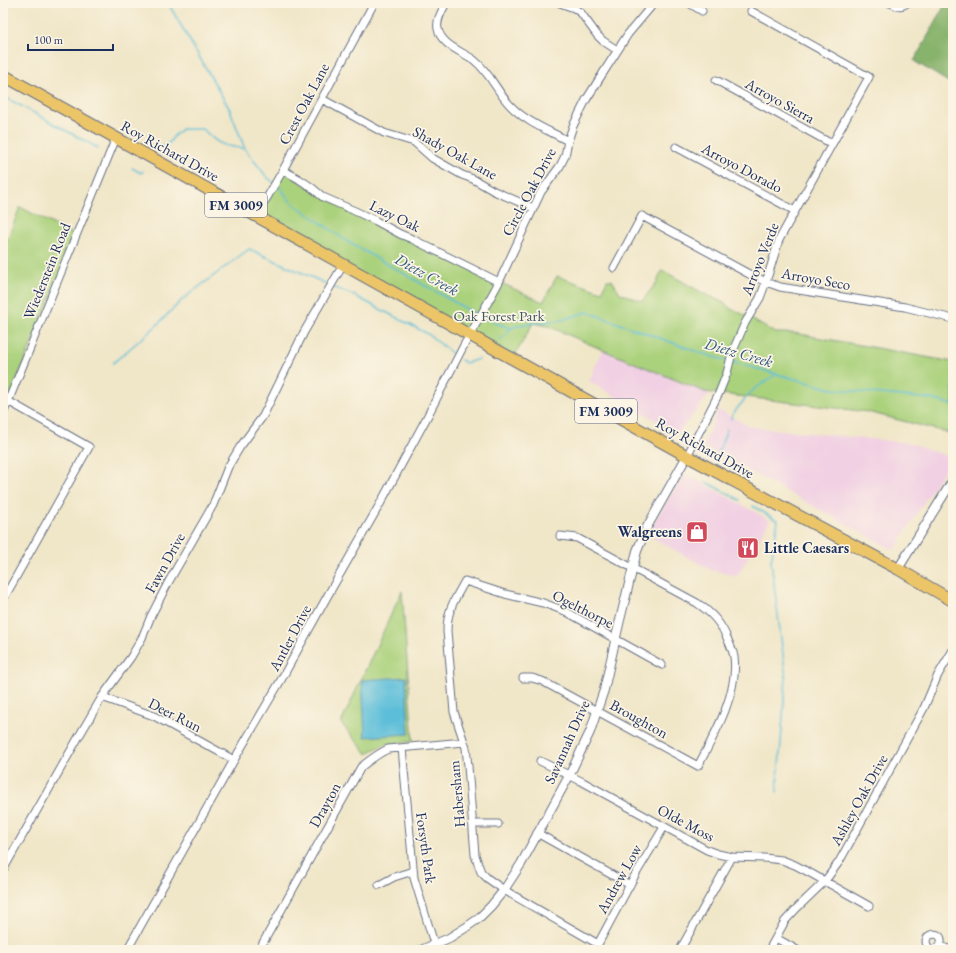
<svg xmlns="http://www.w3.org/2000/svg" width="956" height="953" font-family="'EB Garamond',serif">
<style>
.built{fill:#f1d0e3}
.green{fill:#aad17c;stroke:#62806d}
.forest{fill:#87b36c;stroke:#517165}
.water{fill:#5bbed9;stroke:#3b769c}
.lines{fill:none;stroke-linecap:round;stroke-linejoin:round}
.stream{stroke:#5bbed9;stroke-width:1.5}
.minor-casing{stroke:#666f83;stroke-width:9}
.tertiary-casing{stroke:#666f83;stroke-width:10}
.primary-casing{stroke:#666f83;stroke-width:13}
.minor{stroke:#fff;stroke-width:7}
.tertiary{stroke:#fff;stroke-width:8}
.primary{stroke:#edc569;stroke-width:11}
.labels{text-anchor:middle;stroke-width:3.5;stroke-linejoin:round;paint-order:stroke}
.shield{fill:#fcf5e5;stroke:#5e6a86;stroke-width:1}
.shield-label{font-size:14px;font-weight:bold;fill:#1b2f5e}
.street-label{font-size:15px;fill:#1b2f5e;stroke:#fcf5e5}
.park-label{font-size:15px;fill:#3f5866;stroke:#fcf5e5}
.poi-label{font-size:15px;font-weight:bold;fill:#1b2f5e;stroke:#fcf5e5;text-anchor:end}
.water-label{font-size:16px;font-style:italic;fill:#2e5a83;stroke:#fcf5e5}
</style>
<rect width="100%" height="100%" fill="#fcf5e5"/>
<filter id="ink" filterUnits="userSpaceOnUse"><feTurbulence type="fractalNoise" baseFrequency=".025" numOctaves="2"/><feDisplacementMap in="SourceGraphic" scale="8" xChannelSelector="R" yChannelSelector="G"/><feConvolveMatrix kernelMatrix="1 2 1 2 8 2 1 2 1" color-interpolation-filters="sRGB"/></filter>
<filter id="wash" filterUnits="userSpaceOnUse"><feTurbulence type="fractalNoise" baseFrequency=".012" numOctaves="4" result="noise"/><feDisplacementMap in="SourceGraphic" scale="16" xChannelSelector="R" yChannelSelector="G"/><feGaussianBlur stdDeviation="0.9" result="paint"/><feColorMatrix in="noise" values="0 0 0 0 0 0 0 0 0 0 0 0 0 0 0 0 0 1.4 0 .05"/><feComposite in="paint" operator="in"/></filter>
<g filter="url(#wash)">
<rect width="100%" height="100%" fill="#f0e6c8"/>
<!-- built -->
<path class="built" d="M603,350L705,392H711L678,433L589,381Z
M718,410L751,427L910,443L952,458L894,550L703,446Z
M684,473L770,520L737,576L711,570L647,535Z"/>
<!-- green -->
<path class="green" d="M283,170L323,197L499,282L543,302L557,276L602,292L607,280H612L620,293L642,301L657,282L662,270L701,292L724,303L731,309L741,313L775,333H794L953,362V434L868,412L705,392L603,350L548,326L533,323L513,359L255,216Z
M20,207L76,236L3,414V250Z
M402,591L413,742C394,743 384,742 367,754L341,723Z"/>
<!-- forest -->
<path class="forest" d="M946,3H953V85L914,61Z"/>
<!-- water -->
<path class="water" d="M406,677L409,734L365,737L362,680Z"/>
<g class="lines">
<!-- stream -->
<path class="stream" d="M168,3L230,110L245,149L266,176L274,183
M3,96L98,148
M160,148L169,143L174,136L182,129H203C219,146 223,145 245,149
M132,168L141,173L143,171
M277,185L282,190L291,202L348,242L477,315
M333,287L355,296L428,334L453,354
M483,317L489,321L511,328L519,325L562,320L587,312L707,355L727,361
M501,339L511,328
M461,360L466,363L479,359
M732,362L832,389L931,399L953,405
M113,363L154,328L183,299L249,249L329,285
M731,419L732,415L749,394L756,388L777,374
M718,453L727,429
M704,481L740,500
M753,506L778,521L771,561L786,678L777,792"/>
</g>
</g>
<g filter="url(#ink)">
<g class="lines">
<!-- minor casing -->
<g class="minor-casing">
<path id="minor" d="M446,3C442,11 436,20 438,29C441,45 463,52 474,60C492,74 498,96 515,110C530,124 550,131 568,141
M560,3L574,8L581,13L597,35L603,41L617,50
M689,3L702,11
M890,3C896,6 902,7 907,3
M716,80L832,144
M322,99L384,133L414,142L432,158L462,175L473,179L494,191L533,208
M676,147L795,211
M283,170L299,179L311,187L323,197L355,211L376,221L400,234L412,239L499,282
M255,216L268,196L283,170L374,3
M614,268L642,216L749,274L766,282L780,287L905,307L953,319
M3,414L116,138
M687,456L719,393L727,373L732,353L745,323L760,298L766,282L779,240L869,77L751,11
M3,600L89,447L8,401
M662,665L565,611L543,603L505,594L465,581C455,599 447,610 447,631L454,712L466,748L468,766L475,855L478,864L481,872L487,878L504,890L598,944L634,877L664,827
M523,678H532L542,681L698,766C714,736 739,692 734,657C733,651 730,645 728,640C721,623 712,613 697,603L577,538L560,536
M102,697L154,716L234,760
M402,748L414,878L436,950
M540,761L583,782L707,850L718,854L732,857L764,858L782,860L795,865L812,874L869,906
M473,824H498
M537,833L630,885
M3,870L78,738L102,697L131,657L142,638L151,616L168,583L213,505L228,467L240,447L263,416L304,332L343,265
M379,885L394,877L413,871
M776,938L797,950
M940,946C947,929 921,932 927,945C929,951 936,949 940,946L951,950
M127,950L234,760L281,680L328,595L380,504L426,419L463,347L476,324L499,282L541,192L560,166L565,156L568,141L573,126L586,100L598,81L628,34L654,3
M259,950L361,767C370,760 377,754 388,749L464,742
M680,950L732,857
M769,950L785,921L797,908L825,881L839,862L924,708L938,675L953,650"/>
</g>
<!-- tertiary casing -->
<g class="tertiary-casing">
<path id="tertiary" d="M898,569L953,480
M421,950L449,938L465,928L478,919L491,906L504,890L521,864L569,776L590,732L604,690L619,624L637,551L647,527L687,456"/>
</g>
<!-- primary casing -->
<g class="primary-casing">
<path id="primary" d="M3,75L687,456L898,569L953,601"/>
</g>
<!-- minor -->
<use href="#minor" class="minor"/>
<!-- tertiary -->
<use href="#tertiary" class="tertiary"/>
<!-- primary -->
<use href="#primary" class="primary"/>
</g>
</g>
<!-- icons -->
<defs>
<g id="shop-square" transform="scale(1.15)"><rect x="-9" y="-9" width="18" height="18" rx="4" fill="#d1495b" stroke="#fcf5e5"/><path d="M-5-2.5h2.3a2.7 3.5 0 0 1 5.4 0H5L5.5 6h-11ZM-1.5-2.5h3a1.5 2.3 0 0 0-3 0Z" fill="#fff"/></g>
<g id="restaurant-square" transform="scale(1.15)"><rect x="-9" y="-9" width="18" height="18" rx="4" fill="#d1495b" stroke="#fcf5e5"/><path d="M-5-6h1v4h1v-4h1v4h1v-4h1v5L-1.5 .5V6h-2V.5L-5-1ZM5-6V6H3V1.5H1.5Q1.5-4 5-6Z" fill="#fff"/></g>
</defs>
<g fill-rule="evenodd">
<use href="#shop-square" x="697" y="532"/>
<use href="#restaurant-square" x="748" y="548"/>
</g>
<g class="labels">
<!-- shield labels -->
<g class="shield">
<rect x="205" y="193" width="62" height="24" rx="3"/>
<rect x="575" y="399" width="62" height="24" rx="3"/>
</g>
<g class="shield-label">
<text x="236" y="210">FM 3009</text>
<text x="606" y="416">FM 3009</text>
</g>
<!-- street labels -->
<g class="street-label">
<text transform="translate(780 101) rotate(29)" y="5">Arroyo Sierra</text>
<text transform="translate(304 104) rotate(-62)" y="5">Crest Oak Lane</text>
<text transform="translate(170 151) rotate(29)" y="5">Roy Richard Drive</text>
<text transform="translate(455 153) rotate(29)" y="5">Shady Oak Lane</text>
<text transform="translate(742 168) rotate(28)" y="5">Arroyo Dorado</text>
<text transform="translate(529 192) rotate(-62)" y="5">Circle Oak Drive</text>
<text transform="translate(395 216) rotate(26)" y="5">Lazy Oak</text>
<text transform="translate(760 259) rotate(-68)" y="5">Arroyo Verde</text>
<text transform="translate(47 271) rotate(-68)" y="5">Wiederstein Road</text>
<text transform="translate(816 279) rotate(10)" y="5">Arroyo Seco</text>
<text transform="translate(705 448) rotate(29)" y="5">Roy Richard Drive</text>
<text transform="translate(165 563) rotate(-61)" y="5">Fawn Drive</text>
<text transform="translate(583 609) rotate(27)" y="5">Ogelthorpe</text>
<text transform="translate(290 638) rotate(-62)" y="5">Antler Drive</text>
<text transform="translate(175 715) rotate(27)" y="5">Deer Run</text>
<text transform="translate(639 719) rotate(29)" y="5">Broughton</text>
<text transform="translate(567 742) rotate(-66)" y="5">Savannah Drive</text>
<text transform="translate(457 794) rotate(-95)" y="5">Habersham</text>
<text transform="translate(859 800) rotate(-61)" y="5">Ashley Oak Drive</text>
<text transform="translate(325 805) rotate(-61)" y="5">Drayton</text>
<text transform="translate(686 823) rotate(28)" y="5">Olde Moss</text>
<text transform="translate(426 848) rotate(82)" y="5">Forsyth Park</text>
<text transform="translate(619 879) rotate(-61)" y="5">Andrew Low</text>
</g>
<!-- park labels -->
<g class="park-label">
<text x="499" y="321">Oak Forest Park</text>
</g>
<!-- poi labels -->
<g class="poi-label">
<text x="682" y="537">Walgreens</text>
<text x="764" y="553" text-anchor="start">Little Caesars</text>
</g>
<!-- water labels -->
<g class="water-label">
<text transform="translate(427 274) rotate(29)" y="6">Dietz Creek</text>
<text transform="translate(739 352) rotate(16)" y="6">Dietz Creek</text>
</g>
</g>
<!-- margin -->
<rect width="956" height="953" fill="none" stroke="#fcf5e5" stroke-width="16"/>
<!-- scale -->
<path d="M28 44v6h85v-6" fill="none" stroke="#1b2f5e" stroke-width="2"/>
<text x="34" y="44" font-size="12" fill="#1b2f5e" stroke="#fcf5e5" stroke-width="3" paint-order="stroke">100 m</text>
</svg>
